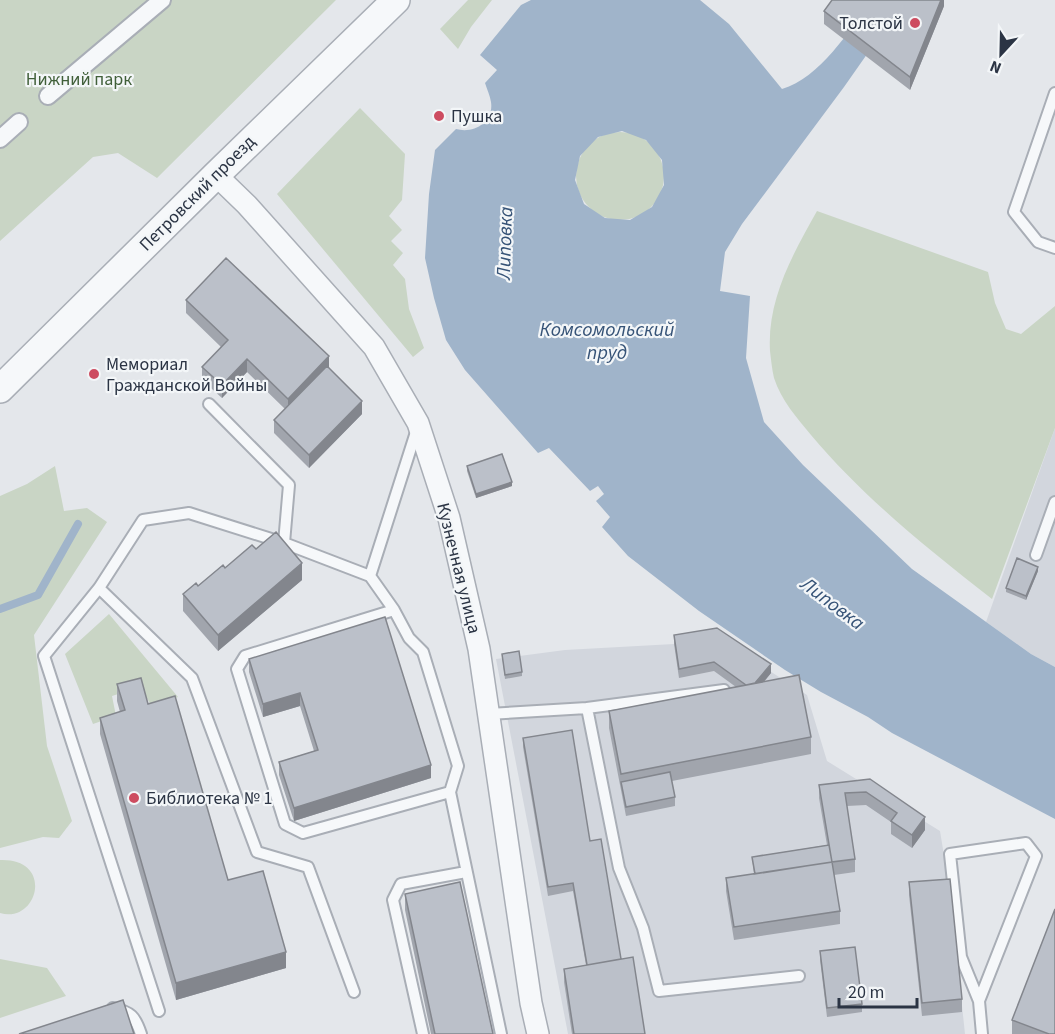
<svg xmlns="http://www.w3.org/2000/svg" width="1055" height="1034" font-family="'Source Sans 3',sans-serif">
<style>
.built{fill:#d2d6dd}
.green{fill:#c9d5c5}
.water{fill:#a0b4ca;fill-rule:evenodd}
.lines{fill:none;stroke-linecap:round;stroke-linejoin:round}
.stream{stroke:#a0b4ca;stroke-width:8}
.service-casing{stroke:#a9aeb6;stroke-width:14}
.pedestrian-casing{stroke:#a9aeb6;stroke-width:20}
.minor-casing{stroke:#a9aeb6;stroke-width:24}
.tertiary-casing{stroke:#a9aeb6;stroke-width:30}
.service{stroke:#f6f8fa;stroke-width:10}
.pedestrian{stroke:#f6f8fa;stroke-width:16}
.minor{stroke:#f6f8fa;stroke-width:21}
.tertiary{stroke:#f6f8fa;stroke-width:27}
.wall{fill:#a1a5ad}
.shaded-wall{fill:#83868d}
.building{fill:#bbc0c9;stroke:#83868d;stroke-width:1.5}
.poi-dot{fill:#cd4c60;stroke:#f3f6f8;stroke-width:2}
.labels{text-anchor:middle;stroke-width:4.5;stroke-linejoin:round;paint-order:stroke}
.poi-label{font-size:18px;fill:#2b3444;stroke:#f3f6f8;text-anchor:start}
.park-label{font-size:18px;fill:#405f39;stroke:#f3f6f8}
.street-label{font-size:18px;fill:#2b3444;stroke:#f3f6f8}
.water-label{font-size:20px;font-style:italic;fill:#365377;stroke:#f3f6f8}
</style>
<rect width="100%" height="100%" fill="#e4e7eb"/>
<!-- built -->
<path class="built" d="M1055,428V667L1031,654L986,622Z
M717,637L807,695L827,761L940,831L950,892L965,1034H568L496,659L565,650L674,644Z"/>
<!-- green -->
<path class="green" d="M0,0H336L157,178L118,153L93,157L0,241Z
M468,0H492L471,27L458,49L440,29Z
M360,108L405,154L402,200L389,216L402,230L391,241L403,253L393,265L405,279L409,309L424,348L413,357L277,194Z
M576 176a44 44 0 1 1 88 0a44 44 0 1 1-88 0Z
M817,211L988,272L995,303L1006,329L1021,334L1055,306V428L992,599C928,549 864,498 811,435C797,418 781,400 774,378C772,370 771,359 770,351C767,299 793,254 817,211Z
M55,466L64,511L87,508L107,522L34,635L47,746L72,821L59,838L43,837L0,848V496L27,484Z
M109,614L178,697L151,705L140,687L112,696L116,716L93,724L65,654Z
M0,860C55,858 38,924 0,913Z
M0,959L47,968L66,996L0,1018Z"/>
<!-- water -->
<path class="water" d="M531,0H700L729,24L782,89C820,78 849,30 873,0H905L844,87L742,224L725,252L720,291L750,296L746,358L764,422L803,465L912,569L1031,654L1055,667V819L892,733L868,717L821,692L785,670L699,611L628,556L602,527L610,517L596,501L604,494L598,486L590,491L549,448L538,453L465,370L446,340L434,298L425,258L429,194L435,150L456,129C474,134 494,122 491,102C490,96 487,89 485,83L497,70L480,55L521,5ZM622,131L646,140L662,160L664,185L652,207L630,220L605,218L584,204L575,180L580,156L598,137Z"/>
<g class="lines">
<!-- stream -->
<path class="stream" d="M0,609L38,595L78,524"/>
<!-- service casing -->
<g class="service-casing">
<path id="service" d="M1055,93L1014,212L1038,242L1055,248
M209,404L289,485L284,543
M1036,555L1055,502
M370,576L417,429
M99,588L192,678L257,852L308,867L354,992
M394,610L245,656L237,669L285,824L303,833L450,792
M587,708L724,690
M489,714L587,708L619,868L643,928L659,991L799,976
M979,1001L961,957L950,854L1026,843L1036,856L979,1001L982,1034
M113,1008C131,1012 135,1016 141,1034
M159,1011L44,656L99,588L143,520L189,513L284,543L370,576L394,610L409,638L423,652L458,766L450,792L501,1034
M423,1034L393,900L401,884L466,872"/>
</g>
<!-- pedestrian casing -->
<g class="pedestrian-casing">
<path id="pedestrian" d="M48,96L162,0
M0,139L19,122"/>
</g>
<!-- minor casing -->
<g class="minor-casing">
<path id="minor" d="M216,175L247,205L374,347L418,423L449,518L479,649L531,1003L538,1034"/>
</g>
<!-- tertiary casing -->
<g class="tertiary-casing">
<path id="tertiary" d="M0,389L216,175L396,0"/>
</g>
<!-- service -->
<use href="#service" class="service"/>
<!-- pedestrian -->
<use href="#pedestrian" class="pedestrian"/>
<!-- minor -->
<use href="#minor" class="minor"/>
<!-- tertiary -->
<use href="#tertiary" class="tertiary"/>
</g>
<!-- wall -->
<path class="wall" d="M944,0V6L910,90L824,24V11Z
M186,300L329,368L362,414L309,468L274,433V420L285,409L247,372L222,398L202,380V367L221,347L186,313Z
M467,466L512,486L476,498L467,471Z
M225,568L302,580L218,651L183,611V594L198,586Z
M1038,571L1026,600L1006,592V588Z
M674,635L771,673L764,682L811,737V754L672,781L675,797V806L626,816L609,728V711L736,687L714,671L679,678L674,644Z
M502,654L522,672V676L505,679Z
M249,659L431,778L294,821L279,775V762L314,751L300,706L263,717L249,672Z
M117,684L148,704L228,880L286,968L176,1000L100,734V718L120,712L117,701Z
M523,738L621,959L645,1034H572L564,982V969L586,965L573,891L548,896L523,747Z
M870,779L925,830L912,848L891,834V822L866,805L847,806L855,859V872L834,875L840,911V924L734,940L726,891V878L754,874L752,857L827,845L819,798V785Z
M909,882L962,999V1012L922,1016L909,895Z
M405,894L493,1034H431L405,910Z
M820,951L862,1004V1012L827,1017L820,960Z
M1012,1020L1055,1034H1012Z"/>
<!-- shaded-wall -->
<path class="shaded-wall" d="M941,0H944V6L910,90V77Z
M329,356V369L288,412V399Z
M247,359V372L222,398V385Z
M362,401V414L309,468V455Z
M512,482V486L476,498V494Z
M302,563V580L218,651V635Z
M1038,567V571L1026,600V596Z
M771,664V673L751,697V689Z
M300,693V706L263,717V704Z
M431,765V778L294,821V808Z
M925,817V830L912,848V835Z
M286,952V968L176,1000V983Z"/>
<!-- building -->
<path class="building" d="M832,0H941L910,77L824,11Z
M226,258L329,356L288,399L247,359L222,385L202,367L228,340L186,300Z
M327,366L362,401L309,455L274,420Z
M502,454L512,482L476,494L467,466Z
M276,532L302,563L218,635L183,594L196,583L198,586L223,565L225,568L252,545L256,549Z
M1017,558L1038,567L1026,596L1006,588Z
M385,617L431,765L294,808L279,762L318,750L300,693L263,704L249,659Z
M717,628L771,664L755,683L746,685L714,662L679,669L674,635Z
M519,651L522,672L505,675L502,654Z
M799,675L811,737L621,774L609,711Z
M141,678L148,704L175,696L228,880L263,871L286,952L176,983L100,718L125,710L117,684Z
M572,730L590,841L601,839L621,959L587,965L573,883L548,887L523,738Z
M670,772L675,797L626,807L621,782Z
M870,779L925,817L912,835L891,821L897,813L866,792L845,793L855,859L832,862L840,911L734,927L726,878L832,862L819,785Z
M829,845L832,862L755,874L752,857Z
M950,879L962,999L922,1003L909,882Z
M460,882L493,1034H435L405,894Z
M1055,909V1034H1049L1012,1020Z
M855,947L862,1004L827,1008L820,951Z
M633,957L645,1034H574L564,969Z
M123,1000L134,1034H19Z"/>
<!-- markers -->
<g class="poi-dot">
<circle cx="915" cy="23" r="6"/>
<circle cx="439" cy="116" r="6"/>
<circle cx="94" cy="374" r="6"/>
<circle cx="134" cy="798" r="6"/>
</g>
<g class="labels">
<!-- poi labels -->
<g class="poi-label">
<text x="903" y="29" text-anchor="end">Толстой</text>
<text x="451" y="122">Пушка</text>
<text x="106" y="370">Мемориал<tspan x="106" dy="21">Гражданской Войны</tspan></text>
<text x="146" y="804">Библиотека № 1</text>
</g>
<!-- park labels -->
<g class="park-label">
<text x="79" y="85">Нижний парк</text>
</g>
<!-- street labels -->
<g class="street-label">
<text transform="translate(197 193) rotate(-45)" y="6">Петровский проезд</text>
<text transform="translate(459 568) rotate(76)" y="6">Кузнечная улица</text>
</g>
<!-- water labels -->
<g class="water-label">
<text transform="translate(504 243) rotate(-88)" y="7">Липовка</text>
<text x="607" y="336">Комсомольский<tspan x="607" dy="23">пруд</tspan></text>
<text transform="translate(833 603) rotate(37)" y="7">Липовка</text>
</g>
</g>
<!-- north arrow -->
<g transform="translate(1001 54) rotate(202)" stroke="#f3f6f8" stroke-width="4.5" paint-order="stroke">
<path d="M0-4.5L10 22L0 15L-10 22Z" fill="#2b3444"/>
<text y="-9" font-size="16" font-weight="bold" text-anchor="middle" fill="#2b3444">N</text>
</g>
<!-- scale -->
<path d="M839 998v9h78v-9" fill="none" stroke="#2b3444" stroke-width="3"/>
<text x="848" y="998" font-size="18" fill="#2b3444" stroke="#f3f6f8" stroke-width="4.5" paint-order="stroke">20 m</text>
</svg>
